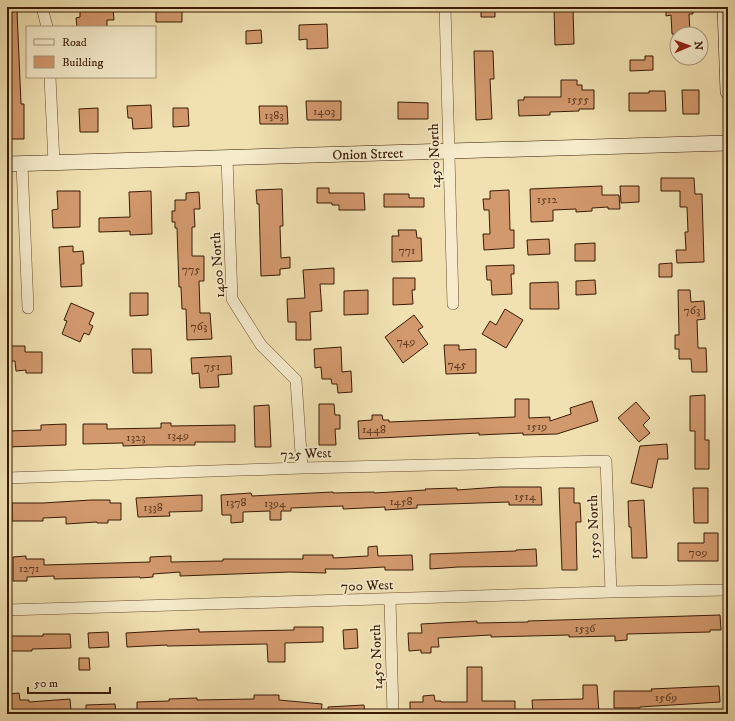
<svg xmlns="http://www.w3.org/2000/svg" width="735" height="721" font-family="'IM FELL DW Pica',serif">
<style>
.building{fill:#d2996d;stroke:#391b05}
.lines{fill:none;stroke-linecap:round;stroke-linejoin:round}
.street-casing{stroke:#674c30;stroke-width:12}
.secondary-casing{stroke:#391b05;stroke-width:16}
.street{stroke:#f6eccc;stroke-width:11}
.secondary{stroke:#f6eccc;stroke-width:15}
.labels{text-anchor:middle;stroke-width:3.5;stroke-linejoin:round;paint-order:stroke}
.number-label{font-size:12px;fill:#5f3a1f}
.street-label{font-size:14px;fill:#391b05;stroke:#f6eccc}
</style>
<rect width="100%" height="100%" fill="#f1e1b1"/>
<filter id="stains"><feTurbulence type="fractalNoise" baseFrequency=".005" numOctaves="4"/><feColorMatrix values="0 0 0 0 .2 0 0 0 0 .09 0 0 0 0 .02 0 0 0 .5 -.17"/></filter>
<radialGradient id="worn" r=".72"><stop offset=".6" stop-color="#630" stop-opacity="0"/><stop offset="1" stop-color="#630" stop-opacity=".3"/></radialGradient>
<!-- building -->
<path class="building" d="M156,7H182V22H156Z
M481,7H495V17H481Z
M666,7H693V14H689L690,34H672L671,15L666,16Z
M113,8L114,20H107V27H77L76,18L80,17V9Z
M573,8L574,44L555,45L554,9Z
M7,11H17L21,104H24V139H7Z
M327,24L328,48L307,49V39L299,40V25Z
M261,30L262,43L246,44V31Z
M474,51H493L494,79H490L492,119L476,120Z
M645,56H653V70L630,71V60H645Z
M561,80H577V85H582V90H594V109H579V111L550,112V115L519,116L518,100H524V97H561Z
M682,90H699V114H683Z
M649,91H665L666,111H629V93H649Z
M306,101H341V120H307Z
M398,102L428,103V119H398Z
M151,105L152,128L133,129L132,118H128L127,106Z
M259,106H287L288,124H260Z
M98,108V132H80L79,109Z
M173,108H188L189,126L173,127Z
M661,178H694L695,194H702L704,262L677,263L676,250H686L685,232H688L687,207H680V191H661Z
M602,186V195H619L620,209H608V207L592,208V211L576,212V209L553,210V221L531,222L530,189Z
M620,186H639V202L621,203Z
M317,188H329V193H364L365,210H339V205H332V203H317Z
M282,189L283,226H280L281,258L290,257V268L280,269V275L261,276L259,204H257L256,190Z
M509,190L510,230H514V248L484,250L483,234H490L489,210H484L483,199H490V191Z
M57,191H80V227L53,228L52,210L58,209Z
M151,191L152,234L130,235V231L99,232V218L130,217L129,192Z
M199,192L200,209H194L195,227H192V256H204V281H199L200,313H210L212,339L187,340L186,309H182L181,287H179L177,228H175V222H172V211H175V200H186V193Z
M384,194H409V198H424V207H384Z
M398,230H416L417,238H421L422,261L392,262V236H399Z
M549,239L550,254L528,255L527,240Z
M595,243V261H575V244Z
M73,246V252L83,251L84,264H81L82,286L61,287L59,247Z
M672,263V277H659V264Z
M514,265V274H511L512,294L492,295L491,280H487L486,266Z
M334,268V284H320L322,311L310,312L311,340H296V322H288L287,299L305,298L303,270Z
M393,278H415V290H412L413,304L393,305Z
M595,280L596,294L576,295V281Z
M558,282L559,309H530V283Z
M368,290V314L344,315V291Z
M678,290H690L691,302L704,301L705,319L697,320L698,348H706L707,372H692L691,359H679V349H675V335H679Z
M130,293H148V315L130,316Z
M71,303L94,313L89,324L93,326L89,335L84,333L80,342L62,334L67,321L64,320Z
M505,309L523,320L506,348L482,334L490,321L496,325Z
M414,315L423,327L418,330L428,344L403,363L385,337Z
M444,345H459V350L476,349V373L446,374Z
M8,346H25V352H42V373H26V370L16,371L15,361H8Z
M341,347L342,372L351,371L352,392L338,393L337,384H332L331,379H322L321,367L315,368L314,349Z
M132,349H151L152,373H133Z
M231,356L232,374L218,375L219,387L200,388L199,373L192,374L191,358Z
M705,395V440H709V469H695V431H690V396Z
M515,399H529V418L550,417V421L571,414L570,408L592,401L598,421L557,434L523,435V433L479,435V433L359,439L358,421L372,420V415H382L383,420H389V422L515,417Z
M636,402L650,418L643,425L650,433L639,442L618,418Z
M319,404H334L335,415H340V429H335L336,445H319Z
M269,405L271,447H255L254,406Z
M161,423H171V426L235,425V442H195V445H148L123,446V443L83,444V424H107V429L161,428Z
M66,424V445L7,447V431L41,430V425Z
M667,444L668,459H658L652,488L631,483L640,446Z
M499,487H541L542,505H509V502L417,505V508L385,510V507L343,509V506L291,508V511H281V520H270V511L243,512V522L231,523V515H222L221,495L251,493L252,496L333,492V493L374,492V493L426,490L425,489L457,488V490Z
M559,488H574V503H580L581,522H576L577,570H562Z
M693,488H708V523H694Z
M202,495V511L169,512L170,516L138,517L136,498Z
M91,500H110V503H121V520H108V523H97V522L66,524V517L43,518V521H12V503H43Z
M644,500L647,558H632L631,527H629L628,501Z
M704,533H718V561H678V543H704Z
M377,546L378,556L412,555L413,570H385V567L346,569H325L326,573L290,572L180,576V572L153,574V577L140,578V577L54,579V576L27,577V581H13V557L26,556V559H44V565L150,562V557L171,556V562L223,561V559H303V555H333V558L368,556V547Z
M536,549L537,566L458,567L430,569V554L516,551V550Z
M720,615L721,630H710V632L627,634V640L615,641V636L569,637V635L491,637V635L438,638L439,647H431V653H421V650L409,651L408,633H422L421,624L477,621V623L528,622V621Z
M294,627H323V642L285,643V662H268L267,644L167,646V645L127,647L126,633L199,629V632L294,630Z
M357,629L358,648L344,649L343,630Z
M108,632L109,647L89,648L88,633Z
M43,634H70L71,648L32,649V651H7V636H43Z
M79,658H89L90,670H79Z
M467,667H482V701H515V714H410V702H423V696L434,695L435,701H441V702H467Z
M583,685H597L599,713L533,714L532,700L583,699Z
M719,686L720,702L640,707V708H614V691H652L651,689Z
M19,693L20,700H29V702L70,699L71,711L54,712L55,714H7V700H9V694Z
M254,695H279V700L322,704L321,714H137V702L169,701V699L197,698V700L254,699Z
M115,704L116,714H86V705Z
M364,705L365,714H328V707Z"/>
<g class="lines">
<!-- street casing -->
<g class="street-casing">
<path id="street" d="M42,7L47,27
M445,7L453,304
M50,77L54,163
M227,158L232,299L261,345L296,380L302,468
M22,164L28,308
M7,478L302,468L606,461L611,592
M390,599L393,714
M7,610L611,592L728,590"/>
</g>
<!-- secondary casing -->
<g class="secondary-casing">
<g id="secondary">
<path d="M725,7L728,92"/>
<path id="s1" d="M7,164L728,143"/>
</g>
</g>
<!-- street -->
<use href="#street" class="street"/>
<!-- secondary -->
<use href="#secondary" class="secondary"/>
</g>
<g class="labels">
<!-- number labels -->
<g class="number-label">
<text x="578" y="103">1555</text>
<text x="324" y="115">1403</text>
<text x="274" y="119">1383</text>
<text x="547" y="203">1512</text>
<text x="407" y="254">771</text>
<text x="191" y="273">775</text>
<text x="692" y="314">763</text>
<text x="199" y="330">763</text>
<text x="406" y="345">749</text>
<text x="457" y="368">745</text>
<text x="212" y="370">751</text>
<text x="537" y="430">1519</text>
<text x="374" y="433">1448</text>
<text x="178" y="439">1349</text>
<text x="136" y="441">1323</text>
<text x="525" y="500">1514</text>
<text x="401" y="505">1458</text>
<text x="236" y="506">1378</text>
<text x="275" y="507">1394</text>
<text x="153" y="511">1338</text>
<text x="698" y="556">709</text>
<text x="29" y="572">1271</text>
<text x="585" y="632">1536</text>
<text x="666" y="701">1569</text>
</g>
<!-- street labels -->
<g class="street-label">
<text dy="5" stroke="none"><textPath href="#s1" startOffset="361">Onion Street</textPath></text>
<text transform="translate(434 156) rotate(-92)" y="5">1450 North</text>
<text transform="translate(217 265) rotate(-94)" y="5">1400 North</text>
<text transform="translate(306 453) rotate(-2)" y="5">725 West</text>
<text transform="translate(593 527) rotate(-92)" y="5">1550 North</text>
<text transform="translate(367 585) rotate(-2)" y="5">700 West</text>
<text transform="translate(376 657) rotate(-92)" y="5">1450 North</text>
</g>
</g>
<!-- margin -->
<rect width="735" height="721" fill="none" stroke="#f1e1b1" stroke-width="24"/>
<rect x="8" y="8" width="719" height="705" fill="none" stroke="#391b05" stroke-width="2"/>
<rect x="12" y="12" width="711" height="697" fill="none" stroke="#391b05"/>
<!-- legend -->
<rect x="26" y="26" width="130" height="52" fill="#f6eccc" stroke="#aa987c"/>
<rect x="34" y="39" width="20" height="6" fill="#f6eccc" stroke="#aa987c"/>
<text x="62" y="46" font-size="12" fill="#391b05">Road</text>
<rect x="34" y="56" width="20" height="12" fill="#d2996d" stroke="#aa987c"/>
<text x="62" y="66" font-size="12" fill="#391b05">Building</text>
<!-- north arrow -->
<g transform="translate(689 46) rotate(88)"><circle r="19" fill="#f6eccc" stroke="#aa987c"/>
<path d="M0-3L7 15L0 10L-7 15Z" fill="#8f2418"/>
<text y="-6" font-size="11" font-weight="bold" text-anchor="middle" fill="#391b05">N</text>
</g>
<!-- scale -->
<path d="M28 687v6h82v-6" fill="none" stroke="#391b05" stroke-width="2"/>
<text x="34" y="687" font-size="12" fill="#391b05" stroke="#f6eccc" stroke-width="3" paint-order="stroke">50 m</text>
<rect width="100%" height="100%" filter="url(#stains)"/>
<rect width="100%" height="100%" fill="url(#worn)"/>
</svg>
